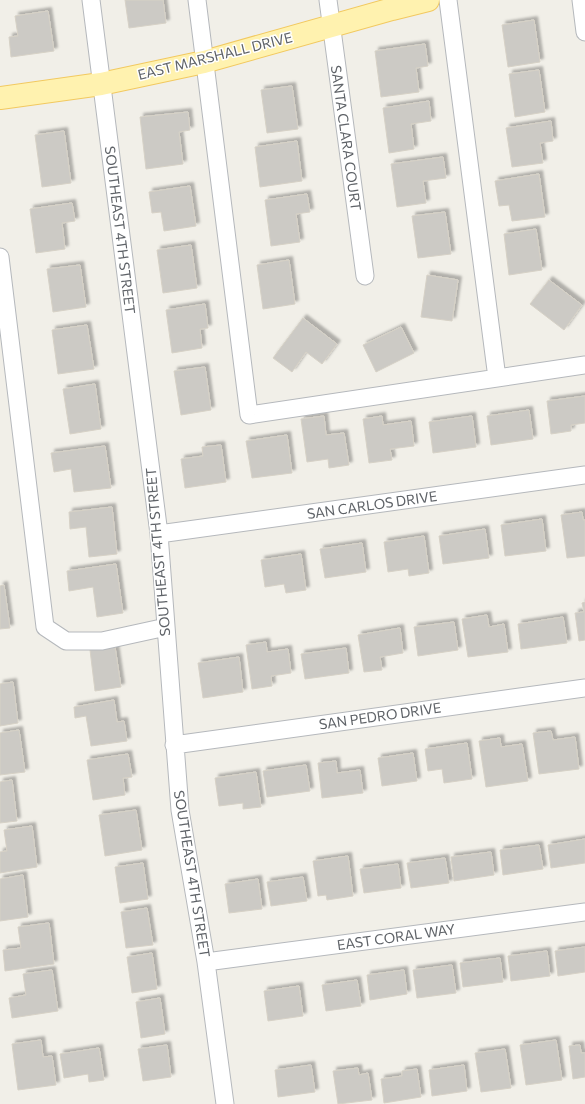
<svg xmlns="http://www.w3.org/2000/svg" width="585" height="1104" font-family="Commissioner,sans-serif">
<style>
.building{fill:#cccac5;stroke:#d6d1c6;filter:url(#shadow)}
.lines{fill:none;stroke-linecap:round;stroke-linejoin:round}
.minor-casing{stroke:#b5b8bc;stroke-width:19}
.major-casing{stroke:#f2c960;stroke-width:24}
.minor{stroke:#fff;stroke-width:17}
.major{stroke:#fff2af;stroke-width:22}
.labels{text-anchor:middle;stroke-width:3;stroke-linejoin:round;paint-order:stroke}
.street-label{font-size:14px;fill:#5f6368;stroke:#fff}
</style>
<defs>
<filter id="shadow"><feDropShadow dx="3.5" dy="-3.5" stdDeviation="1" flood-color="#0004"/></filter>
</defs>
<rect width="100%" height="100%" fill="#f1efe8"/>
<!-- building -->
<path class="building" d="M125,0H163L166,23L129,28Z
M48,11L54,51L11,57L9,37L18,36L15,16Z
M534,20L540,62L508,67L502,25Z
M425,44L428,66L416,68L419,92L381,97L375,51Z
M539,70L545,112L515,117L509,74Z
M292,86L298,129L267,133L261,90Z
M429,101L431,121L411,124L414,149L389,153L383,108Z
M188,112L190,130L179,132L183,164L146,169L140,117Z
M551,121L553,141L540,143L543,163L512,167L506,128Z
M64,131L71,183L42,187L35,135Z
M297,141L302,181L260,187L255,147Z
M443,157L446,178L423,181L426,203L397,207L391,164Z
M539,174L545,217L512,221L509,205L499,206L495,181Z
M190,186L196,226L164,231L161,212L152,213L149,192Z
M307,194L310,212L296,214L300,242L271,246L265,200Z
M72,203L75,221L62,223L65,249L36,253L30,209Z
M445,212L451,254L418,258L412,216Z
M536,229L542,270L509,275L504,234Z
M191,245L197,288L163,293L157,250Z
M289,260L295,304L263,309L257,265Z
M80,265L86,307L53,312L47,269Z
M427,275L458,280L452,321L421,317Z
M549,280L582,305L564,330L530,304Z
M205,304L208,328L200,329L202,348L172,353L166,310Z
M303,318L337,344L322,364L306,352L292,372L273,358Z
M87,325L94,369L58,374L52,330Z
M401,327L414,353L376,372L363,345Z
M205,367L211,410L181,415L174,371Z
M95,384L101,429L70,434L63,389Z
M585,396V423L571,425V431L551,434L547,401Z
M529,410L533,439L491,445L487,416Z
M324,416L326,435L344,433L349,465L329,468L328,459L307,462L301,419Z
M382,416L383,425L411,421L414,446L390,449L392,460L369,463L363,419Z
M472,416L476,447L433,453L429,422Z
M287,435L292,473L252,478L246,441Z
M221,445L226,482L185,488L181,459L203,456L202,447Z
M105,446L111,488L74,492L71,469L54,472L51,453Z
M112,507L117,554L89,557L86,527L70,529L69,512Z
M582,512L583,520H585V556L567,558L561,515Z
M542,519L546,551L505,556L501,525Z
M485,529L489,558L443,564L439,536Z
M424,536L429,573L409,576L408,569L388,572L384,542Z
M362,543L366,572L325,578L320,549Z
M301,554L306,590L286,593L284,584L265,587L261,560Z
M116,564L123,613L97,617L93,587L69,591L67,571Z
M4,585L10,628L0,629V586Z
M585,602V640L579,641L575,613L584,612L582,603Z
M487,615L489,627L504,624L508,652L468,657L462,619Z
M563,617L567,643L521,649L518,624Z
M454,622L458,650L418,656L414,627Z
M400,628L403,653L380,657L382,670L364,672L358,635Z
M266,642L267,652L288,649L291,673L271,676L272,686L252,689L246,645Z
M115,647L121,687L95,691L90,650Z
M346,648L349,673L305,679L301,654Z
M239,657L243,692L203,698L198,663Z
M13,682L18,723L0,726V684Z
M114,700L117,722L124,721L127,741L91,746L86,716L75,718L74,707Z
M19,730L25,772L0,775V733Z
M551,731L553,740L575,737L579,769L539,774L533,733Z
M500,738L501,747L522,744L528,781L486,787L479,741Z
M467,743L472,779L444,783L442,769L428,771L425,749Z
M413,753L417,781L382,786L378,758Z
M128,754L132,777L123,778L125,795L93,800L87,760Z
M336,761L337,773L360,770L363,793L322,798L318,763Z
M306,765L310,791L267,797L263,771Z
M256,772L261,807L243,809V803L219,806L215,778Z
M12,780L17,821L0,823V782Z
M136,810L142,850L105,856L99,815Z
M32,826L37,867L0,873V852L7,851L4,830Z
M585,839V863L551,868L548,845Z
M539,845L543,869L503,875L500,850Z
M491,852L494,875L454,881L451,857Z
M348,856L353,896L327,900L326,895L318,896L313,861Z
M445,858L449,883L411,888L407,863Z
M143,863L148,899L120,903L115,867Z
M398,864L401,888L364,893L360,869Z
M23,875L28,917L0,921V879Z
M303,877L307,901L271,906L267,882Z
M258,879L262,909L229,913L225,884Z
M147,908L153,945L126,948L121,912Z
M49,923L54,964L5,971L3,950L21,948L18,927Z
M585,947V972L558,976L555,951Z
M547,951L550,976L511,981L508,956Z
M152,953L157,989L132,993L127,957Z
M500,958L503,982L463,987L460,963Z
M452,965L456,993L417,998L413,970Z
M52,970L58,1011L12,1018L9,998L26,995L23,974Z
M404,970L407,994L370,1000L367,975Z
M357,980L361,1006L326,1011L322,985Z
M299,986L303,1016L268,1021L264,991Z
M160,998L165,1034L141,1038L136,1002Z
M41,1040L43,1057L52,1056L56,1085L18,1090L12,1044Z
M556,1040L562,1080L526,1085L520,1045Z
M167,1045L171,1077L143,1081L138,1049Z
M580,1045L581,1053H585V1077L573,1079L569,1046Z
M99,1048L104,1080L89,1082L88,1074L64,1078L60,1054Z
M505,1049L511,1088L481,1092L475,1053Z
M311,1065L315,1092L278,1097L275,1070Z
M464,1065L467,1091L432,1096L429,1070Z
M358,1068L359,1075L368,1073L372,1100L338,1104L333,1071Z
M417,1069L421,1097L384,1103L381,1079L402,1076V1071Z"/>
<g class="lines">
<!-- minor casing -->
<g class="minor-casing">
<path id="minor" d="M91,0L159,534L180,810L206,962L225,1104
M197,0L249,415L585,365
M328,0L365,276
M448,0L497,378
M581,0L585,32
M0,257L45,627L66,641H102L166,627
M159,534L585,475
M174,745L585,688
M206,962L585,912"/>
</g>
<!-- major casing -->
<g class="major-casing">
<path id="major" d="M0,98L101,84L204,62L392,9L428,0"/>
</g>
<!-- minor -->
<use href="#minor" class="minor"/>
<!-- major -->
<use href="#major" class="major"/>
</g>
<g class="labels">
<!-- street labels -->
<g class="street-label">
<text transform="translate(215 56) rotate(-14)" y="5">EAST MARSHALL DRIVE</text>
<text transform="translate(346 138) rotate(82)" y="5">SANTA CLARA COURT</text>
<text transform="translate(120 230) rotate(83)" y="5">SOUTHEAST 4TH STREET</text>
<text transform="translate(372 505) rotate(-8)" y="5">SAN CARLOS DRIVE</text>
<text transform="translate(158 552) rotate(-95)" y="5">SOUTHEAST 4TH STREET</text>
<text transform="translate(380 716) rotate(-8)" y="5">SAN PEDRO DRIVE</text>
<text transform="translate(192 874) rotate(81)" y="5">SOUTHEAST 4TH STREET</text>
<text transform="translate(396 937) rotate(-8)" y="5">EAST CORAL WAY</text>
</g>
</g>
</svg>
